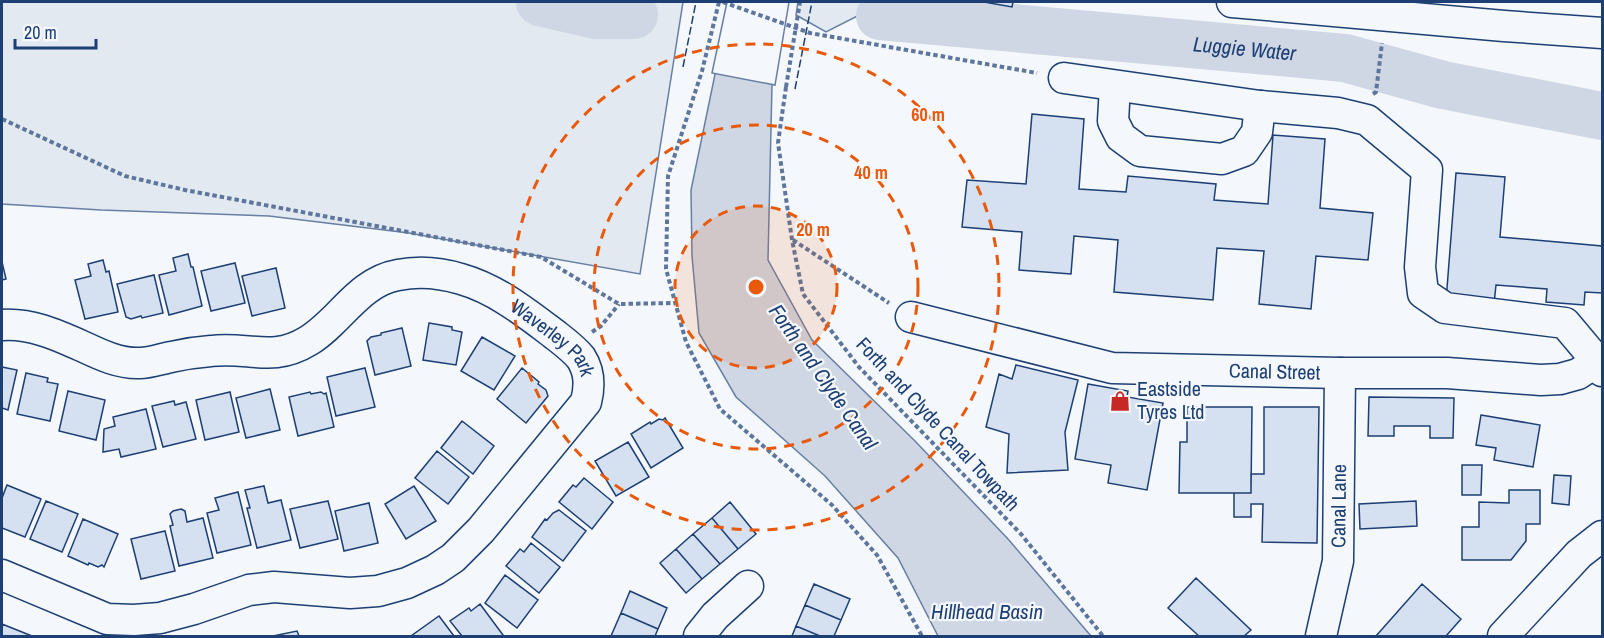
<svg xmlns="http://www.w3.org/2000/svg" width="1604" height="638" font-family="'Archivo Narrow',sans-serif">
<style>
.green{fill:#e3e9f0;stroke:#687fa3;stroke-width:1.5}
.water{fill:#cfd7e4;stroke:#687fa3;stroke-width:1.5}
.pier{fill:#f4f7fb;stroke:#687fa3;stroke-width:1.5}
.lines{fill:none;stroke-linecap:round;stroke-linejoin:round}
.river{stroke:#cfd7e4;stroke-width:48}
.building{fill:#d5e0f0;stroke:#1d3f73;stroke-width:1.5}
.minor-casing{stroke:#1d3f73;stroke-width:33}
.path{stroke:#5e769c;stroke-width:4;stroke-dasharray:4.5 3;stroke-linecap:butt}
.minor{stroke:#f4f7fb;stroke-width:30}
.path-bridge{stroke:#5e769c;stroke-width:4;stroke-dasharray:4.5 3;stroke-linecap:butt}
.fence{stroke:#1d3f73;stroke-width:1.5;stroke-dasharray:8 3;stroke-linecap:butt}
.ring{fill:none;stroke:#e8590c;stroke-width:3;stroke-dasharray:10 8}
.labels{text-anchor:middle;stroke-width:4.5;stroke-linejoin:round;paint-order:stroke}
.street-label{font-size:20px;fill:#1d3f73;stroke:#f4f7fb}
.poi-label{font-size:20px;fill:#1d3f73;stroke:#f4f7fb;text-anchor:start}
.water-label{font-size:21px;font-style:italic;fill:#1d3f73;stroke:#f4f7fb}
.centre{fill:#e8590c;stroke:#f4f7fb;stroke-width:3}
.ring-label{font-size:18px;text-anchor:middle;font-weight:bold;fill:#e8590c;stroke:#f4f7fb;stroke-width:4.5;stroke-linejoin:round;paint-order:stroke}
</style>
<rect width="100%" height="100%" fill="#f4f7fb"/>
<!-- green -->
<path class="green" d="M2,2H683L640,274L409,233L269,216L101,210L2,204Z
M798,2H885L826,32L796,15Z"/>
<!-- water -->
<path class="water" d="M730,2H786L772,84L768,260L812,340L915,441L1008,539L1091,636H938L898,558L825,476L736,397L699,333L692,256L691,190Z"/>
<!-- pier -->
<path class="pier" d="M727,2H789L775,85L712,73Z"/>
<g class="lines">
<!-- river -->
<g class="river">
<path d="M540,2L596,15H634"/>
<path id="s1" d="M880,16L1345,58L1443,85L1602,116"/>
</g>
</g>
<!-- building -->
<path class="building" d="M984,2H1013L1012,7Z
M1032,114L1084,119L1079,189L1126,192L1128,176L1216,184L1214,200L1268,204L1273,135L1325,139L1320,208L1373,213L1368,260L1316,256L1311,309L1259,304L1264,251L1217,248L1213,300L1114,292L1118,240L1074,236L1071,274L1019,270L1022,232L962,227L967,180L1026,184Z
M1456,173L1505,177L1500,237L1602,246V293L1585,292L1584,305L1546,302L1547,289L1496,285L1494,304L1446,301Z
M188,254L191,267H193L202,306L169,315L159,275L176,271L173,258Z
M103,260L106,272L109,271L118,312L85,319L75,280L91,276L88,264Z
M2,262L6,279L2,280Z
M235,263L245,303L211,311L201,271Z
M276,268L285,308L252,316L242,276Z
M154,275L163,313L142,318L141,316L131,319L126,317L117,284Z
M429,323L452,327V330L462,332L456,365L423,360Z
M402,328L411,366L375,375L367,341L371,337L381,335V333Z
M482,337L515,356L494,390L461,371Z
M1016,365L1078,380L1065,432L1068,470L1007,473L1009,434L986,427L999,374L1012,379Z
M2,367L17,370L8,410L2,408Z
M365,368L375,407L336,416L327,377Z
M522,368L539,382L538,384L546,390L548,396L526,423L497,399Z
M26,373L48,378L47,382L58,384L50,421L17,414Z
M1088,384L1128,391L1127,397L1163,403L1147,490L1108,483L1111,465L1075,459Z
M270,389L280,430L246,438L236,398Z
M68,391L105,400L96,440L59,431Z
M230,392L239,432L205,440L196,400Z
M310,392L311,394L321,392L324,394L326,393L334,427L298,436L289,397Z
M1369,397L1454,398L1453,438H1430V426H1394V436H1368Z
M174,401L175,405L186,402L196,439L163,447L152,406Z
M1187,407H1252L1251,493H1179L1180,442H1187Z
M1264,407H1319L1317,543L1262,542L1263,504H1251V517H1234V493H1251V474H1264Z
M146,409L156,449L121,457L119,449L103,452L104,429L115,426L113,417Z
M1481,415L1540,425L1533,467L1494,460L1496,448L1476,445Z
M665,418L683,448L651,468L631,434L650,422L651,424L659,419L663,420Z
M462,421L494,446L473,474L441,448Z
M628,442L649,477L616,496L595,461Z
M437,451L469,477L448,504L415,478Z
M1462,465H1482L1481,495H1462Z
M1554,475L1571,476L1569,505L1552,503Z
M584,478L613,502L592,529L559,502L573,485L576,487Z
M7,485L41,499L25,537L2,528V498Z
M264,486L268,503L281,500L291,540L257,548L247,508H250L245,490Z
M414,486L436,521L406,539L385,504Z
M1509,490H1540V524H1526V541L1511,560H1462V527H1479V502L1509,503Z
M238,492L251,545L217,553L207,513L219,510L215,498Z
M46,501L78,514L62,552L30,539Z
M328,501L338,539L300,548L290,509Z
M1416,501L1417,526L1360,529L1359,504Z
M730,502L756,534L738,549L712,518Z
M369,503L378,543L344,551L335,511Z
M181,509L185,511L187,522L203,518L213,558L179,566L170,526L173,525L170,514L173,511Z
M559,510L586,531L563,561L532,537L545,519L547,520L553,513Z
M712,518L738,549L720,564L693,534Z
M83,519L118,534L104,567L102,565L98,567L89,563L88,565L68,556Z
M165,531L175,571L141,579L131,539Z
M693,534L720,564L702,579L676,549Z
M531,543L560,567L539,593L506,566L520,549L524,552Z
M676,549L702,579L686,593L660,563Z
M505,575L538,600L517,628L485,603Z
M1196,578L1251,630L1244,636H1199L1168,608Z
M814,584L850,599L841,620L805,605Z
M1422,584L1461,619L1446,636H1376Z
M630,591L667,608L658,629L621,613Z
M480,604L503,635L501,636H462L450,621L469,608L471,611Z
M805,605L841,620L834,636H820L796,626Z
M621,613L658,629L655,636H611Z
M439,616L454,636H411Z
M2,624L32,636H2Z
M796,626L820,636H792Z
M297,631L299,636H273Z"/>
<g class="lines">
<!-- minor casing -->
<g class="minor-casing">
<g id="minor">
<path d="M1232,2L1504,26L1602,33"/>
<path d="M1064,78L1260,106L1338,113L1367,120L1427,170L1420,267L1423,293L1445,308L1565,323L1597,361L1602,371"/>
<path d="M1115,86L1113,121L1121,137L1140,151L1222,159L1244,151L1257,132L1260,106"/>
<path id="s2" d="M911,317L1112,368L1340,373H1447L1541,380L1560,379L1578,374L1602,358"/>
<path id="s3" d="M2,325C31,323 57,335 84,347C101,355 120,364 140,363C150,363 161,359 171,357C184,354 197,352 211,351C248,346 272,363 308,341C340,322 358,282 398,275C418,271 441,273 461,279C496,289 525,312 554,334C563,341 574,349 581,358C590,372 590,386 586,402L481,530L453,558L435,570L407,583L378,591L350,593L274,587L249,590L194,609L160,618L134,620L107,619L2,575"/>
<path d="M699,636L715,616L748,586"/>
<path id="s4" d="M1321,636L1338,561L1340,373"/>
<path d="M1503,636L1579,554L1602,536"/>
</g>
</g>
<!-- path -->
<path class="path" d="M719,2L702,71L668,176L666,269L686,342L720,409L832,505L877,555L922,636
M723,2L810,33L1037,73
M786,87L778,143L792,240L803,294L859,367L1021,534L1103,636
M1373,94L1376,92L1382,43
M2,119L125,176L185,190L541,257L619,304L675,303
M793,240L889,303
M592,332L601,326L619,304"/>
<!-- minor -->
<use href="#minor" class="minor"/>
<!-- path-bridge -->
<path class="path-bridge" d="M786,87L800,2"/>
<!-- fence -->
<path class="fence" d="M683,67L696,2
M795,89L812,2"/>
</g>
<!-- distance rings -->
<circle cx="756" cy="287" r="81" fill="#e8590c" fill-opacity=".12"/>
<g class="ring">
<circle cx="756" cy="287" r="81"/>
<circle cx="756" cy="287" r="162"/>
<circle cx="756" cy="287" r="243"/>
</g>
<!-- icons -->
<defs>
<g id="shop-bare" transform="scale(1.62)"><path d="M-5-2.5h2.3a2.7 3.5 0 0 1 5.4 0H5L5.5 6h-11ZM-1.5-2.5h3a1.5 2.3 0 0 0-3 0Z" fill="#c62828" stroke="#f4f7fb" stroke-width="2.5" paint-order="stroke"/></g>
</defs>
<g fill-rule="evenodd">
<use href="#shop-bare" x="1120" y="401"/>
</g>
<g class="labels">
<!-- street labels -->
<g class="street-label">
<text dy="7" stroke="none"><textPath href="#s3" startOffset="604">Waverley Park</textPath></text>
<text dy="7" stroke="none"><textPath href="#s2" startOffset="370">Canal Street</textPath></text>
<text transform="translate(938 424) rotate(47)" y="7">Forth and Clyde Canal Towpath</text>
<text dy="7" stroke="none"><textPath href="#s4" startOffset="132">Canal Lane</textPath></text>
</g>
<!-- poi labels -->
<g class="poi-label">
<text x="1137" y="396">Eastside<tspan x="1137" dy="23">Tyres Ltd</tspan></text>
</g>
<!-- water labels -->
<g class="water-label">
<text dy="7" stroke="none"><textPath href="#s1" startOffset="366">Luggie Water</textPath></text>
<text transform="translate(823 377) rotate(55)" y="7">Forth and Clyde Canal</text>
<text x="987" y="619">Hillhead Basin</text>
</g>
</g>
<circle cx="756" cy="287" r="9" class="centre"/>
<g class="ring-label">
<text x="928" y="121">60 m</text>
<text x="871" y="179">40 m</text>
<text x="813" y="236">20 m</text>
</g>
<!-- border -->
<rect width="1604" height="638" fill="none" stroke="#1d3f73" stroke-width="6"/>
<!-- scale -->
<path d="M15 39v9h81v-9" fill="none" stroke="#1d3f73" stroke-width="3"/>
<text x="24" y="39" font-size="18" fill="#1d3f73" stroke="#f4f7fb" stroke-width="4.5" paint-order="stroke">20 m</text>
</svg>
